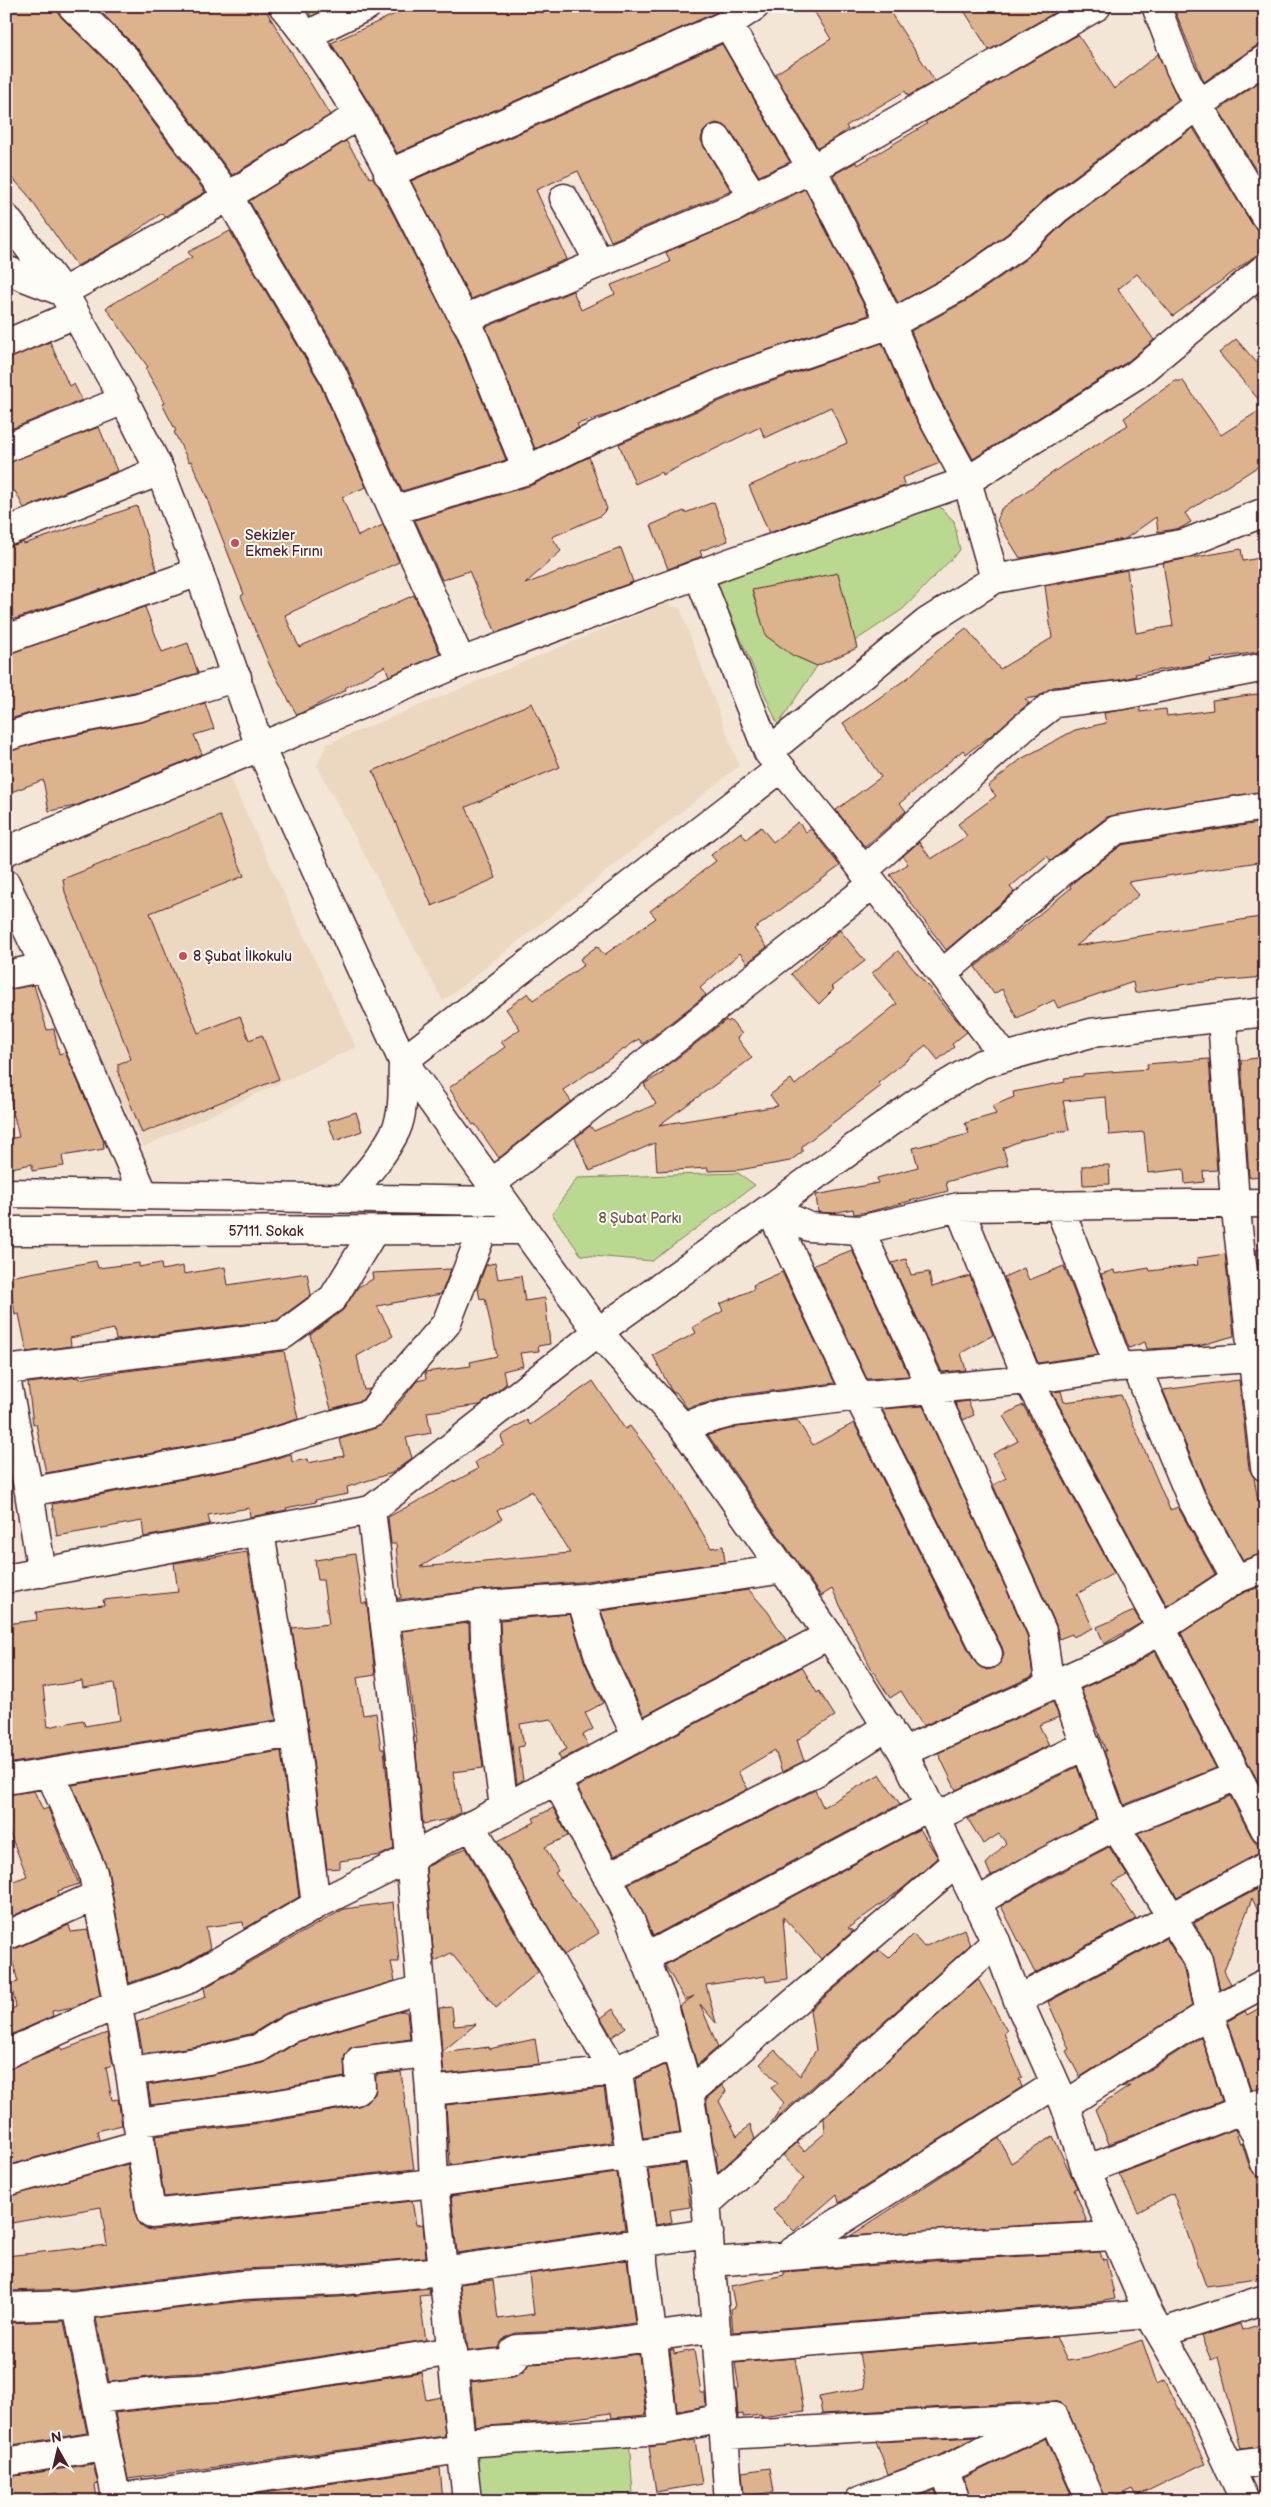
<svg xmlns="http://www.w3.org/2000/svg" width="1271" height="2507" font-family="'Balsamiq Sans',sans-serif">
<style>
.built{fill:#ecd7c1}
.green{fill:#bbd890;stroke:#827c5e}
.building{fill:#dcb38d;stroke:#4a1f2b;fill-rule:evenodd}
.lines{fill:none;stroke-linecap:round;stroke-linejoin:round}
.street-casing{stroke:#4a1f2b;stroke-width:31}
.secondary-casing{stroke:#4a1f2b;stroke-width:31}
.street{stroke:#fdfcf7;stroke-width:28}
.secondary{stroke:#fdfcf7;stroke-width:28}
.poi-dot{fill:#d1495b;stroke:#fdfcf7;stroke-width:2}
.labels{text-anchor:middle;stroke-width:4;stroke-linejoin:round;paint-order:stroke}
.poi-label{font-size:14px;fill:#4a1f2b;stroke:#fdfcf7;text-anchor:start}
.park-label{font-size:14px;fill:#6c5649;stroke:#fdfcf7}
.street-label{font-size:14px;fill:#4a1f2b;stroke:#fdfcf7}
</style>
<rect width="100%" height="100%" fill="#f3e6d7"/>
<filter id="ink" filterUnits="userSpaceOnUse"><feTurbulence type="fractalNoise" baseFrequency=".02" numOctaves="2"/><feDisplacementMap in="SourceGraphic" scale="10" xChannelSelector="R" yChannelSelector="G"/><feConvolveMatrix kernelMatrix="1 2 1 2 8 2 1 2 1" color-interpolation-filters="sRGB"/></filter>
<g filter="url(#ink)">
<!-- built -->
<path class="built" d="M666,603L680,609L739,766L443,1001L317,766L327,744Z
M227,772L356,1047L143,1147L11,865Z"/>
<!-- green -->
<path class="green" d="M305,6H342L315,21Z
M930,497L954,521L960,550L903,609L817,666L778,725L717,584Z
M738,1173L755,1185L652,1261L581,1255L552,1214L577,1178Z
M629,2439L633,2494L537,2501H477L474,2449Z"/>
<!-- building -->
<path class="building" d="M6,6H57L61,17L113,68L205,192L164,217L162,213L121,242L77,266L27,194L6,171Z
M95,6H263L330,115L232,175L138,49Z
M413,6H714L717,12L397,153L373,109L331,43Z
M811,6H886L935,81L908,96L905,91L846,126L848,129L841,134L818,148L775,74L831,39Z
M961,6H1060L1061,9L989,50Z
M1173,6H1265V44L1256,46L1204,82Z
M1078,35L1114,89L1158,54L1178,100L1048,196L1007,234L949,275L898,303L833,175L856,162L858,165L927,124L925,122Z
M722,44L790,162L759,176L730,130L724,125L716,123L709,126L703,132L701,140L704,147L731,191L611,241L578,171L536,190L567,259L471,299L411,181Z
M1265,78V185L1219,110Z
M1193,128L1252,224L1257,229L1265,232V253L1255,256L1173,316L1137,274L1118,289L1154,340L1127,362L973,459L936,391L911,331L966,301L1026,259L1067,221Z
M346,141L370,178L373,177L379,187L456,335L506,460L402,491L346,365L249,201Z
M805,189L869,315L732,362L607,415L577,424L579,428L535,449L486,327L573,291L581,310L615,294L611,285L670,262L666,252L741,221Z
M230,231L318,380L366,487L342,497L358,536L383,525L399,562L285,615L299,647L414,595L440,654L389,676L385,666L345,688L346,690L297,715L270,666L241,596L244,594L208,502H209L191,461L189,462L174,432L176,431L162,404L165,403L145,368L148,367L106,308L156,278L155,277L192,257L188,252Z
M1265,289V311L1255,297Z
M1236,339L1265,372V407L1219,353Z
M50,342L69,386L74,384L82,400L6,431V359Z
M882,343L908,404L940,463L902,478L905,486L769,533L749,486L847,443L831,407L765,438L760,427L662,475L661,472L635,484L619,444L744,391Z
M1175,381H1183L1221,435L1265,407V462L1185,513L1191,522L1181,528L1158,532L1156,517L1125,539L1020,558L997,521L1001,509L1065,464L1128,425L1124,418Z
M99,427L117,471L24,508L15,491L6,494V463Z
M589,457L607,509L600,516L552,537L561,551L525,584L621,548L633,582L496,633L469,571L442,580L415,520L532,485Z
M714,502L728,541L700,551L702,556L668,569L651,525L684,511L685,513Z
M137,506L157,570L6,622V547L23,542L24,544Z
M1241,549L1243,561L1265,557V651L1210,659L1211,662L1135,674L1136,676L1120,680L1053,687L1038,697L1025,699L1029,703L994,733L966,754L963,750L900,803L906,811L865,847L836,810L881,777L843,723L909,677L936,652L966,628L1000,669L1052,638L1045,586L1127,570L1136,633L1173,626L1163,563Z
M838,573L857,648L817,666L792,655L766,636L752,590Z
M145,607L162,652L188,643L198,673L135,692L34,712L6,720V654Z
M1265,693V791L1107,817L1051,861L1047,856L1010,887L1014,892L946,950L890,875L908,864L903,856L919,842L931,859L967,836L958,824L996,796L988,786L1021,759L1075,730L1106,723L1104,713L1140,707V712L1166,709L1167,716L1213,710L1212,700Z
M205,703L214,729L194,735L202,754L75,806L49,811L43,780L6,794V752L41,742L142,722Z
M532,703L560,767L466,807L496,878L432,906L373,771Z
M220,816L244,876L150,913L198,1033L240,1016L249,1040L262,1035L279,1079L142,1133L118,1072V1064L131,1059L65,892L63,879Z
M798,822L806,832L811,829L840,866L754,929L767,947L747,963L740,953L700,988L706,995L643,1044L639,1039L563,1090L571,1101L499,1158L475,1124L473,1125L449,1088L505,1047L501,1042L520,1029L506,1009L528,993L533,1000L584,965L580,959L597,946L604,955L656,918L650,911L716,861L711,855L741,832L746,839L761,827L773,842Z
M1265,822V861L1128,882L1139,895L1076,946L1260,917L1265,977L1193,983L1135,993L1133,982L1058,1008L1054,1000L1017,1018L1002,989L994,994L975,967L1071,888L1070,886L1075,881L1122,845Z
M840,930L865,961L831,987L834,989L819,1004L791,974Z
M898,951L967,1032L952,1044L954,1047L938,1060L926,1045L878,1083L881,1086L802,1146V1152L790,1161L739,1170L708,1171V1168L657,1171L655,1143L590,1171L575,1138L590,1126L594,1131L656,1104L644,1084L664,1072L662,1070L726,1020L728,1022L730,1020L742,1034L737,1038L752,1058L659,1125L778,1106L770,1095L791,1079L795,1085L897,1004L872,973Z
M34,985L47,1030L54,1029L59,1054L65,1052L103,1139L104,1149L62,1156L64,1166L32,1171V1164L6,1169V1139L19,1137L6,1082V990Z
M1265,1057V1176L1249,1177L1241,1060Z
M1209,1059L1217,1170L1203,1171L1204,1182L1185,1184L1184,1169L1148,1173L1144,1132L1109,1135L1106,1097L1063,1101L1069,1130L1022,1140L1003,1148L1008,1165L946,1182L948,1191L868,1212L854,1214L853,1209L833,1213L818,1212L816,1195L878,1183L877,1178L918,1167L913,1148L969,1134L965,1123L996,1114L992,1106L1014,1097L1013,1092L1065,1082L1064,1078L1083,1076V1074L1148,1069L1147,1064Z
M356,1112L362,1131L335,1141L328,1121Z
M1109,1165L1110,1184L1083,1185L1082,1166Z
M1265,1248V1326L1256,1250Z
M852,1250L909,1376L867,1379L814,1265Z
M1225,1254L1234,1336L1198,1346L1147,1349L1145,1342L1129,1348L1101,1274L1114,1270L1115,1274L1149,1268L1150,1271L1198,1265L1197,1258Z
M906,1259L911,1275L929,1272L932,1287L970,1276L993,1335L961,1353L966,1370L942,1372L892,1263Z
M96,1261L98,1268L139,1263V1267L161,1263L162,1270L183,1266L184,1274L225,1267L228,1285L307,1273L311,1295L277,1320L116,1340L114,1329L70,1338L71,1346L27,1352L19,1314L15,1315L9,1277Z
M495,1263L498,1279L521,1276L525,1301L545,1298L550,1344L538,1346L539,1351L520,1353L523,1366L503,1371L506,1384L480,1405L427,1412L431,1433L406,1438L412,1458L392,1473L347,1487L348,1494L315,1500L316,1502L286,1508L287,1510L250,1517L249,1508L208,1515L210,1524L144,1537L142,1521L57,1536L52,1504L241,1468L291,1454L292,1462L307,1459L308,1463L344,1456L340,1439L376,1428L384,1422L417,1381L426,1379L425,1372L471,1366L470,1362L497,1356L485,1298L480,1299L478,1289H477L486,1265Z
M1064,1266L1098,1354L1038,1363L1004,1277L1024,1268L1029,1280Z
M451,1269L441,1294L377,1306L393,1336L357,1356L364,1390L370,1389L362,1400L331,1409L310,1335L343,1310L358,1287L373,1279L372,1273Z
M782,1272L835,1383L732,1396L687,1408L676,1392L674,1393L671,1390L653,1355L696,1333L693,1327L723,1311L720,1304L754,1289L753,1285Z
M284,1351L298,1419L234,1438L46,1473L36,1424H33L28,1383L79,1377V1379L119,1372Z
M1239,1380L1249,1469L1254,1477L1265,1543V1553L1243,1560L1205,1491L1163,1390Z
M593,1381L625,1429L630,1426L675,1485L711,1548L723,1546L725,1562L579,1582L482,1590L398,1600L397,1598H401L396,1544H391L388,1517L478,1469L475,1462L504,1445L501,1436L527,1420L530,1425ZM532,1491L570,1553L420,1567L502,1519L497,1511Z
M1061,1391L1064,1402L1121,1395L1170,1510L1178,1507L1215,1574L1167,1606L1052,1392Z
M968,1401L974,1415L963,1420L955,1403Z
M1023,1405L1114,1573L1077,1594L1093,1628L1073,1637L1072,1634L1059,1639L1056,1625L993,1485L1006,1478L993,1454L1018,1441L1003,1416Z
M923,1406L1027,1635L1033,1676L923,1726L901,1691L890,1698L871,1668L832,1589L821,1596L708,1435L737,1427L797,1420L813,1445L854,1423L974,1661L980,1667L987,1670L995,1668L1001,1662L1004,1654L1002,1647L882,1409Z
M247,1552L276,1720L6,1764V1681H9L6,1624L37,1620L36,1612L104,1605L103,1600L178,1592L174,1563ZM82,1681L83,1688L114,1683L120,1720L85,1726L83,1720L48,1727L43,1687Z
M355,1554L362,1603H367L375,1675L357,1678L363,1715L376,1713L381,1749H384L394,1849L381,1855L340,1861V1868L327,1869L309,1730L292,1628L329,1624L323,1580H318L315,1560Z
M1265,1585V1795L1181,1633L1243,1593Z
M749,1590L768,1612L786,1640L644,1716L614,1650L601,1611Z
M1134,1611L1141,1623L1104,1644L1097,1627Z
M570,1614L584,1661L603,1703L585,1713L593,1729L583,1735L588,1745L561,1760L558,1754L567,1749L551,1719L520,1724L524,1746L518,1747L523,1780L517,1784L502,1666L500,1620Z
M469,1623L470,1669L483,1768L453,1772L460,1813L449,1819L423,1824L415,1743H417L402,1631Z
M1155,1651L1216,1768L1124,1805L1104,1751H1106L1081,1689L1130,1667Z
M802,1667L817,1693L819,1691L835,1716L797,1740L804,1761L782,1772L775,1750L738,1772L748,1789L614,1856L577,1787Z
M1053,1702L1059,1717L1039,1725L1049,1745L956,1790L938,1753Z
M281,1751L299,1897L244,1929L243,1922L206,1927L210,1949L180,1966L129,1983L108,1870L72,1785Z
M1077,1767L1096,1818L991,1876L986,1864L1006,1843L999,1834L983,1844L968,1819Z
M880,1774L900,1804L653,1936L628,1884L815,1790L823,1807Z
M34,1791L43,1810L48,1808L79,1884L58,1891L59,1895L6,1919V1884L27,1876L6,1824V1795Z
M1230,1796L1251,1836L1263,1852L1177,1897L1138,1833Z
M553,1808L568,1836L545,1847L558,1871L555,1873L599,1933L564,1955L498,1841L535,1822L533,1818Z
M920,1829L938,1858L902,1889L848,1928L853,1931L821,1959L783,1917L788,1979L766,1982L765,1976L706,1985L716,2023L700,2004L718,2047L697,2065L680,2006L694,1996L685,2000L665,1965Z
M1109,1847L1127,1875L1112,1883L1136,1919L1035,1973L1001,1906L1044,1881Z
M466,1848L538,1972L496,2008L451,1953L435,1961L434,1959L426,1867Z
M1265,1885V1926L1252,1898L1224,1971L1231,1984L1220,1989L1211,1952L1194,1923Z
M393,1902L399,1962H391L395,1981L286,2013L253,2033L206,2045L143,2054L137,2022L206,1997L204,1988L344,1909Z
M69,1925L71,1932L88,1930L100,1995L74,2007L52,2011L53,2016L6,2037V2011L16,2007L11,1984L18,1982L10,1951Z
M964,1929L970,1945L771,2123L784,2103L771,2088L778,2083L760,2064L775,2050L800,2076L816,2050L810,2010L879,1950L889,1958L913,1934L924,1947Z
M1166,1938L1183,1966L1192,2006L1080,2077L1066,2051L1069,2049L1048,2002Z
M978,1979L1007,2031L1004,2033L1022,2077L1019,2079L1022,2087L839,2203L837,2194L794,2231L773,2210L804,2178L783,2155L797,2143L804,2151L825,2133L824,2118Z
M1265,2005V2086L1251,2090L1228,2021L1245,2011L1247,2015Z
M452,2007L454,2026L476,2024L442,2052L439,2008Z
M613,2009L626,2027L612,2037L601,2018Z
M401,2011L407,2012L410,2039L350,2048L345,2055V2077L265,2091L151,2105L148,2085L211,2075L263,2063L298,2042Z
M107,2033L113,2065L106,2067L112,2100L118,2099L122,2125L97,2131L99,2140L6,2166V2069L61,2047L62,2050Z
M1201,2037L1222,2101L1109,2144L1095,2109L1130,2086L1121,2088Z
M535,2039L539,2064L444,2074L442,2053L489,2047V2049Z
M665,2065L674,2096L680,2133L643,2138L635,2079Z
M401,2072L414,2169L164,2197L155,2136L269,2122L359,2106L366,2103L375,2094L376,2075Z
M722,2085L726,2091L719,2101L737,2136L750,2125L755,2139L718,2172L716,2156L718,2154L713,2143L706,2099Z
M604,2088L612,2142L450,2165L446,2105Z
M1235,2129L1240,2144L1242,2143L1250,2168L1259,2177L1265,2193V2278L1206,2286L1173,2193L1138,2212L1119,2174Z
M1053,2136L1077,2188L1074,2189L1087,2222L850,2236L999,2138L1011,2163Z
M128,2164L136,2216L139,2224L145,2229L153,2230L412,2201L416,2225L423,2224L426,2257L337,2265L241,2269L76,2289L6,2291V2256L107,2245L101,2207L6,2224V2197Z
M685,2164L690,2207L670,2210L672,2222L656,2225L648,2169Z
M617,2173L625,2229L457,2253L451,2196Z
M1100,2252L1103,2260L1106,2259L1115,2299L1099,2302L733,2332L731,2309L735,2307L731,2286L775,2277L784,2275V2272L933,2261Z
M627,2260L635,2323L583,2330L516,2333L506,2337L498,2348L468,2351L460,2284L493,2280L498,2319L534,2314L529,2274Z
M429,2288L430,2295L419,2296L426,2340L219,2372L172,2374L109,2382L96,2318L244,2301L339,2297Z
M64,2321L87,2433L6,2446V2323Z
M1265,2323V2446L1241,2449L1218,2357L1211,2360L1201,2336L1240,2324L1242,2330Z
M1056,2337L1067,2361L1088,2358L1142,2340L1157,2384L1165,2380L1205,2463L1137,2496L1133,2489L1106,2501L1068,2411L1061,2403L1053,2401L822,2414L819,2397L865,2388L859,2353Z
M670,2350H674V2354L694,2350L701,2393H705L706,2406L677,2411Z
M639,2354L646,2415L612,2418L611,2413L554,2421L475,2427L471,2382L512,2377L523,2372L529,2364L586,2361Z
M795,2358L804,2411L761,2417V2415L743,2417V2414L738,2415L736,2389L739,2388L735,2363Z
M421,2372L426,2400L441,2397L445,2436L128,2479L115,2413L175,2406L223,2403Z
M977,2437L938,2456L888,2474L876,2442Z
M1046,2438L1074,2501H971L964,2478Z
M695,2440L702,2484L656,2492L649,2447Z
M93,2464L98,2484L95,2485L97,2498L59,2501L58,2493L11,2499L8,2477Z
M440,2468L443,2501H208Z
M770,2468L774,2492L744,2496L742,2472Z
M935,2490L939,2501H905Z"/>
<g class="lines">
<!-- street casing -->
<g class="street-casing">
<path id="street" d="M72,6L125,58L228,196L332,373L461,662
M283,6C359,97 409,214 464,319L470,328L527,470
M1156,6L1179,66L1198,105L1265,216
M728,24L812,169L891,324L922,398L967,481L995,579
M307,35L367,6
M717,139L753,196
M388,174L728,24L755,6
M564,198L600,263
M63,292L169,233L357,116
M464,319L735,207L753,196L812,169L1097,6
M6,344L75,314
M6,448L124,400
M394,510L527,470L595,437L738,376L891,324L957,288L1017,246L1057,209L1198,105L1265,59
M6,532L160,471
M698,574L768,752L841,841L1005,1057
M6,639L199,572
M6,737L37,727L139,707L237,677
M768,752L927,622L995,579L1186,543L1265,512
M6,851L260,747
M863,871L1024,727L1055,703L1122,695L1265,667
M6,884L45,967L144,1195
M942,974L1065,869L1116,830L1265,806
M6,975L45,967
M1222,1019L1235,1202L1265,1467
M403,1061L781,768
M491,1184L873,884
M1059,1206L1119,1367
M959,1207L1028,1380L1161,1628L1265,1829
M770,1209L809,1227L860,1230L959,1207L1265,1203
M770,1209L858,1396L988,1654
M860,1230L1042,1631L1050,1687
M1136,1366L1191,1498L1236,1579
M6,1370L283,1335L333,1298L374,1231
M6,1379L29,1492L42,1573
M682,1426L734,1412L858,1396L1028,1380L1119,1367L1265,1357
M29,1492L238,1453L372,1413L385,1394L446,1324L483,1230
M260,1533L294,1733L316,1905
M581,1598L599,1656L637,1738
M484,1605L486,1667L504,1808
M384,1618L484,1605L581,1598L784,1569
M1062,1681L1115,1826L1198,1960L1209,2013L1241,2109L1256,2134L1265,2163
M903,1752L1123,1653L1236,1579L1265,1568
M50,1773L93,1873L130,2072L151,2214L434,2183L698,2146
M6,1780L294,1733
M556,1780L630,1920L664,2006L689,2093L705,2187L729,2501
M935,1817L1086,1745
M471,1825L619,2080L643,2241V2262L664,2430
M607,1877L816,1772L888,1726
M976,1903L1036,1867L1115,1826L1237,1776
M6,1936L97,1895
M645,1958L930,1806
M1018,2000L1265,1867
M6,2054L118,2004L187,1980L316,1905L410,1858L829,1635
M130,2072L209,2060L259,2048L291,2028L421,1989
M430,2091L615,2071L674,2044
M689,2093L956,1863
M1065,2105L1209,2013L1265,1983
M137,2122L267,2106L356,2091L361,2087L359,2061L426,2053
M1086,2170L1265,2101
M6,2182L141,2144
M706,2204L996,1942
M790,2253L1054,2085
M711,2262L932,2245L1114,2236
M77,2305L117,2501
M6,2307L77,2305L243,2285L338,2281L442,2271L709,2233
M1161,2333L1265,2299
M718,2349L1149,2314
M455,2368L510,2362L514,2359L513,2351L517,2349L584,2346L716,2328
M96,2399L174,2390L221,2388L453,2351
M1054,2417L1091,2501
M725,2435L1054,2417
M462,2443L664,2430L723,2418
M6,2462L104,2446
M1229,2466L1265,2461
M944,2470L956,2501
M116,2498L462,2449
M859,2501L944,2470L1042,2423"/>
</g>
<!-- secondary casing -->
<g class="secondary-casing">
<path id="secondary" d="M6,218L63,292L124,400L160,471L199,572L260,747L403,1061L598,1332L682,1426L829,1635L903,1752L996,1942L1018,2000L1065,2105L1086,2170L1149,2314L1194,2391L1245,2501
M6,270L63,292
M260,747L461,662L729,563L967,481L1136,375L1265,268
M6,1193L503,1201
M346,1198C364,1177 384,1155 396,1130C405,1110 402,1082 403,1061
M6,1231L525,1230
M371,1510L402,1765L430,2091L434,2183L467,2501
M6,1579L371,1510L598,1332L919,1101L981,1064L1091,1033L1265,1012"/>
</g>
<!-- street -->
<use href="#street" class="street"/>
<!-- secondary -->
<use href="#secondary" class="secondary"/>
</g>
</g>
<!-- markers -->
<g class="poi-dot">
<circle cx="235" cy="543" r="5"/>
<circle cx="183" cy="956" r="5"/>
</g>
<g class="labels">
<!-- poi labels -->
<g class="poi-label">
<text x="245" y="540">Sekizler<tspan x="245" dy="16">Ekmek Fırını</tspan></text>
<text x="193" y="961">8 Şubat İlkokulu</text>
</g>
<!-- park labels -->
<g class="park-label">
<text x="640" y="1223">8 Şubat Parkı</text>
</g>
<!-- street labels -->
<g class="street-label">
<text x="266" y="1236">57111. Sokak</text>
</g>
</g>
<!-- margin -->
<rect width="1271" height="2507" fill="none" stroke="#fdfcf7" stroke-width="25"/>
<rect x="12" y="12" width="1246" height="2482" fill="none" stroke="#4a1f2b" stroke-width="2" filter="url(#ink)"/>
<!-- north arrow -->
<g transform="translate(58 2450) rotate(352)" stroke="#fdfcf7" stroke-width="4" paint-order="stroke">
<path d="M0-4L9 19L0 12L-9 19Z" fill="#4a1f2b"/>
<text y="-8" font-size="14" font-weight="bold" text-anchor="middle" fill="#4a1f2b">N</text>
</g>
</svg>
